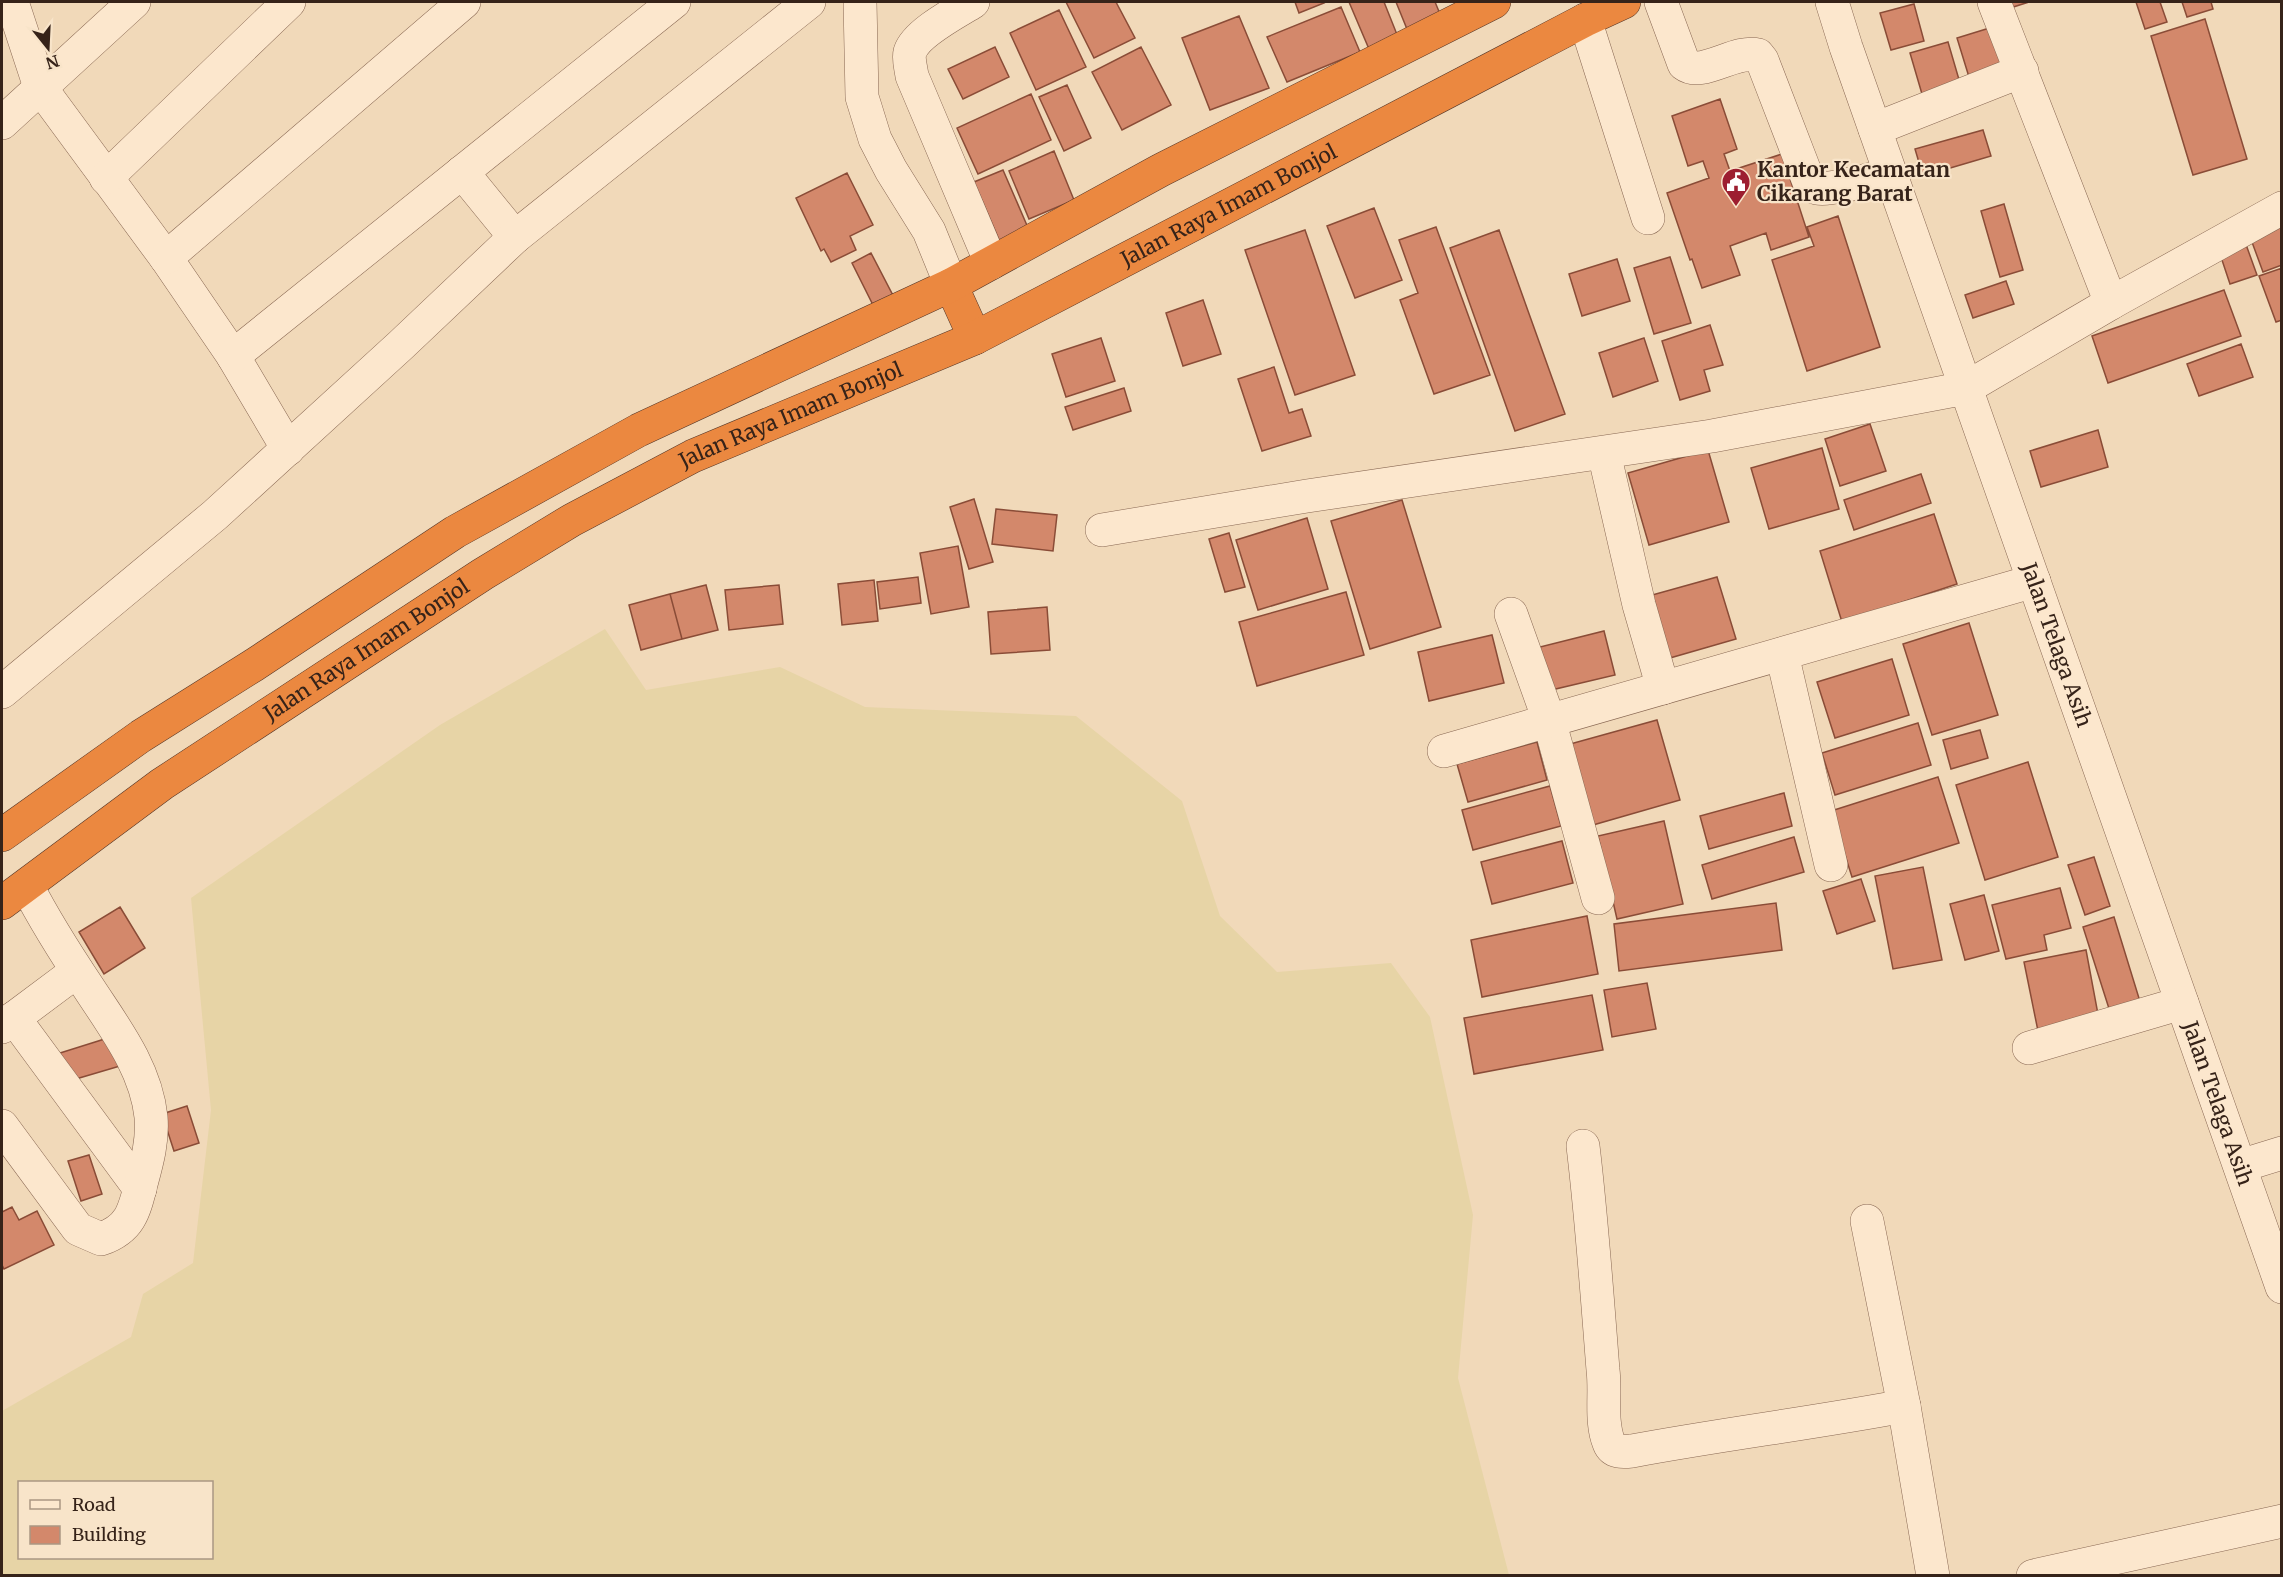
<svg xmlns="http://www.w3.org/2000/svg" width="2283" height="1577" font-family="Merriweather,serif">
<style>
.farmland{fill:#e7d4a6;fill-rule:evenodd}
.building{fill:#d3886b;stroke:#8a4c37;stroke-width:1.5}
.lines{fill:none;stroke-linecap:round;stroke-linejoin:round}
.minor-casing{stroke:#896853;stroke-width:34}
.highway-casing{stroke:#563728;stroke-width:34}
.minor{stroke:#fce7cd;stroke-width:33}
.highway{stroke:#eb8840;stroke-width:33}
.labels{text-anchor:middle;stroke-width:4.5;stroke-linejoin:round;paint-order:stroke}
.poi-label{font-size:21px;font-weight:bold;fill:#362319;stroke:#f8e4c9;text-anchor:start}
.street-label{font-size:21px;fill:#362319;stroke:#f8e4c9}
</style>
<rect width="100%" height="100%" fill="#f1d9b9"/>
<!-- farmland -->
<path class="farmland" d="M605,629L646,690L780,667L865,707L1076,716L1182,801L1220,916L1277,972L1391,963L1430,1017L1473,1215L1458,1378L1509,1575H2V1411L131,1337L143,1294L193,1263L211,1110L191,898L440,725ZM20,1482H212V1558H20Z"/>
<!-- building -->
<path class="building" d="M1066,2H1116L1135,38L1094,58Z
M1295,2H1323L1324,3L1299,13Z
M1349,2H1384L1398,37L1369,49Z
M1396,2H1435L1443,21L1409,34Z
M2004,2H2029L2007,9Z
M2136,2H2160L2167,22L2145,29Z
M2182,2H2211L2213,9L2187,17Z
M1914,4L1924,41L1891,50L1880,13Z
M1341,7L1360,52L1287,82L1267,37Z
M1059,10L1086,67L1036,90L1010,33Z
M1239,16L1269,88L1210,110L1182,38Z
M2205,19L2247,159L2193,175L2151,36Z
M1996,26L2008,65L1969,77L1957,38Z
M1948,42L1960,83L1922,94L1910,53Z
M995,47L1009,77L963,99L948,69Z
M1141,47L1171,105L1122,130L1092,72Z
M1067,85L1091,138L1064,151L1039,97Z
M1031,94L1051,140L978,174L957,128Z
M1720,99L1737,149L1724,154L1730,171L1782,154L1809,237L1771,250L1766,233L1730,246L1740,275L1702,288L1692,259L1690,260L1667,193L1709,178L1703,161L1688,166L1672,116Z
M1983,130L1991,156L1923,176L1915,149Z
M1054,151L1074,200L1029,219L1009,171Z
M1003,170L1029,230L1000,242L974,182Z
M847,173L873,225L850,236L856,250L831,262L824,249L821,251L796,198Z
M2004,204L2023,270L2000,277L1981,211Z
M1374,208L1402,280L1355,298L1327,226Z
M1838,216L1880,347L1807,371L1772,260L1814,246L1807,227Z
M2282,222V265L2263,272L2249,234Z
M1436,227L1490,375L1434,394L1400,300L1418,293L1399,240Z
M1305,230L1355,375L1295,395L1245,250Z
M1499,230L1565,414L1515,431L1450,248Z
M2244,239L2257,275L2230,284L2218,248Z
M871,253L899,307L879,317L852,263Z
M1670,257L1691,323L1654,334L1634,268Z
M1617,259L1630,301L1582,316L1569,274Z
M2282,268V320L2276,322L2259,276Z
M2006,281L2014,304L1973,318L1965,295Z
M2224,290L2241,336L2108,383L2092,336Z
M1203,300L1221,354L1183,366L1166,313Z
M1710,325L1723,365L1704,370L1710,391L1680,400L1662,341Z
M1101,338L1115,381L1066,397L1052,354Z
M1644,338L1658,381L1613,397L1599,353Z
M2241,344L2253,377L2199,396L2187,364Z
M1274,367L1289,413L1302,409L1311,436L1262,451L1238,379Z
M1124,388L1131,411L1073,430L1065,407Z
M1870,424L1886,471L1840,486L1825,439Z
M2098,430L2108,467L2041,487L2030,451Z
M1822,448L1839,509L1769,529L1751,468Z
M1708,450L1729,522L1649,545L1628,473Z
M1921,474L1931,503L1854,530L1844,500Z
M974,499L993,562L969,569L950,507Z
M1402,500L1441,627L1370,649L1331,521Z
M996,509L1057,515L1053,551L992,544Z
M1934,514L1957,584L1842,622L1820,551Z
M1307,518L1328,589L1258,610L1236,540Z
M1229,533L1245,587L1225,592L1209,539Z
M958,546L969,607L931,614L920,553Z
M918,577L921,603L880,609L877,582Z
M1717,577L1736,639L1663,660L1645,597Z
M874,580L878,621L842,625L838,584Z
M706,585L718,630L682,639L670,594Z
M779,585L783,624L729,630L725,590Z
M1346,592L1364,655L1257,686L1239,622Z
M670,594L682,639L641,650L629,605Z
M1047,607L1050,650L991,654L988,612Z
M1969,623L1998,715L1932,735L1903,644Z
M1604,631L1615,675L1547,691L1536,648Z
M1492,635L1504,683L1429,701L1418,652Z
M1892,659L1909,715L1835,738L1817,682Z
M1657,720L1680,800L1586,827L1563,746Z
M1918,723L1931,765L1835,795L1822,753Z
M1980,730L1988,758L1951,769L1943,740Z
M1537,742L1547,780L1468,802L1457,764Z
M2028,762L2058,857L1985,880L1956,785Z
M1938,777L1959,843L1852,877L1831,811Z
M1550,786L1561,826L1473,850L1462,810Z
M1784,793L1792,826L1709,849L1700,816Z
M1664,821L1683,904L1617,919L1598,836Z
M1794,837L1804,872L1712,899L1702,865Z
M1562,841L1573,883L1492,904L1481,862Z
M2094,857L2110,906L2085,915L2068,865Z
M1923,867L1942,960L1893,969L1875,876Z
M1861,879L1875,921L1837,934L1823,891Z
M2060,888L2071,928L2044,935L2047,950L2006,959L1992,905Z
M1984,895L1999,951L1965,960L1950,904Z
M1776,903L1782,950L1619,971L1614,924Z
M120,907L145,948L104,974L79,932Z
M1587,916L1598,974L1482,997L1471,940Z
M2114,917L2142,1008L2112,1018L2083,927Z
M2086,950L2100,1025L2039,1036L2024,962Z
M1647,983L1656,1029L1612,1037L1604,990Z
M1592,995L1603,1050L1474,1074L1464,1018Z
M111,1037L120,1066L69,1081L60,1053Z
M187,1106L199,1143L174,1151L162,1114Z
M89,1155L102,1194L81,1201L68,1161Z
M12,1207L19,1220L37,1211L54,1245L4,1269L2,1265V1212Z"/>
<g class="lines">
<!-- minor casing -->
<g class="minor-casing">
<g id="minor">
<path d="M12,2L40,87L166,258L233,356L288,449"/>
<path d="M860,2L862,97L875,139L891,170L929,231L951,285"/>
<path d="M973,2C957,12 916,33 910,52C908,59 911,68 912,76L991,263"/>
<path d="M1661,2L1684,64C1702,78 1735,49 1758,55L1762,60L1809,182C1812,186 1812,187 1817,188C1832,191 1874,178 1891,174"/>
<path id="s1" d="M1832,2L1846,47L2282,1287"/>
<path d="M1994,2L2111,303"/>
<path d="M1585,20L1648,218"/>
<path d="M2,123L134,2"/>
<path d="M1875,129L2022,71"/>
<path d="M462,172L515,237"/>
<path d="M106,178L289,2"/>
<path d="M166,258L464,2"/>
<path d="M233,356L674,2"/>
<path d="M1604,453L1639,605L1663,688"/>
<path d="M1102,530L1307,496L1712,436L1966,388L2111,303L2282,208"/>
<path d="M1511,614L1549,720L1598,898"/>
<path d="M1782,654L1831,865"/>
<path d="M2,692L215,515L401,345L515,237L809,2"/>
<path d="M1444,751L2034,581"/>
<path d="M14,1018L140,1189"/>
<path d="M2,1027L77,971"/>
<path d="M2029,1048L2182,1003"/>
<path d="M2,1126L78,1229L101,1239C130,1229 134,1212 141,1184C147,1162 153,1141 151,1117C146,1068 114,1027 88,987C66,954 45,921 27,886"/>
<path d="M1583,1146C1592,1221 1597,1295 1603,1370C1606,1393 1600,1421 1609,1443C1613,1453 1623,1452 1632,1451C1723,1434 1814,1423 1904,1406"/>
<path d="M2240,1166L2282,1153"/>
<path d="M1867,1221L1904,1406L1933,1576"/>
<path d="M2033,1576L2282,1521"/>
</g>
</g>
<!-- highway casing -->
<g class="highway-casing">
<g id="highway">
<path d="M951,285L975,338"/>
<path d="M2,835L141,736L254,665L455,532L639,430L951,285L1161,170L1494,2"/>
<path id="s2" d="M2,903L162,784L483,574L572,520L693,456L975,338L1585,20L1624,2"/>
</g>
</g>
<!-- minor -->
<use href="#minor" class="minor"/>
<!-- highway -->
<use href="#highway" class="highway"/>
</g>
<!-- icons -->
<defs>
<g id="civic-pin" transform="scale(1.5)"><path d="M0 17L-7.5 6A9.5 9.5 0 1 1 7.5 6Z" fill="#9d1e30" stroke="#f8e4c9"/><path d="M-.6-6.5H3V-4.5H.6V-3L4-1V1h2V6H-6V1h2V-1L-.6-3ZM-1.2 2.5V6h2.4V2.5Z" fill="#fff"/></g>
</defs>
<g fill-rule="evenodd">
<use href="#civic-pin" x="1736" y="182"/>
</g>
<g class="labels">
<!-- poi labels -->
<g class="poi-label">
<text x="1757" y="177">Kantor Kecamatan<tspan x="1757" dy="24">Cikarang Barat</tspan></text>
</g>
<!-- street labels -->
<g class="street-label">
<text dy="7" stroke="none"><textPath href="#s2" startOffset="1416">Jalan Raya Imam Bonjol</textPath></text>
<text dy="7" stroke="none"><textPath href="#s2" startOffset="930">Jalan Raya Imam Bonjol</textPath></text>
<text dy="7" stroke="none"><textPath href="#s1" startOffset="681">Jalan Telaga Asih</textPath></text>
<text dy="7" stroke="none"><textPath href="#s2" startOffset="444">Jalan Raya Imam Bonjol</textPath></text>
<text dy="7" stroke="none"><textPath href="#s1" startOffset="1167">Jalan Telaga Asih</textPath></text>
</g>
</g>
<!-- border -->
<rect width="2283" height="1577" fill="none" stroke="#362319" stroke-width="6"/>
<!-- legend -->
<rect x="18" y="1481" width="195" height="78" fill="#f8e4c9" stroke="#aa9783" stroke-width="1.5"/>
<rect x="30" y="1500" width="30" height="9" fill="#fce7cd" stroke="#aa9783" stroke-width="1.5"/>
<text x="72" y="1511" font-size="18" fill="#362319">Road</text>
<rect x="30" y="1526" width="30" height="18" fill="#d3886b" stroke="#aa9783" stroke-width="1.5"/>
<text x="72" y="1541" font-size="18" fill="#362319">Building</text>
<!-- north arrow -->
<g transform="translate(48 48) rotate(162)" stroke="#f8e4c9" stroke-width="4.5" paint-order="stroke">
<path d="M0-4.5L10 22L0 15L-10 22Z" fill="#362319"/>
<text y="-9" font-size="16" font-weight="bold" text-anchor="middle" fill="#362319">N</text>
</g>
</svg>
